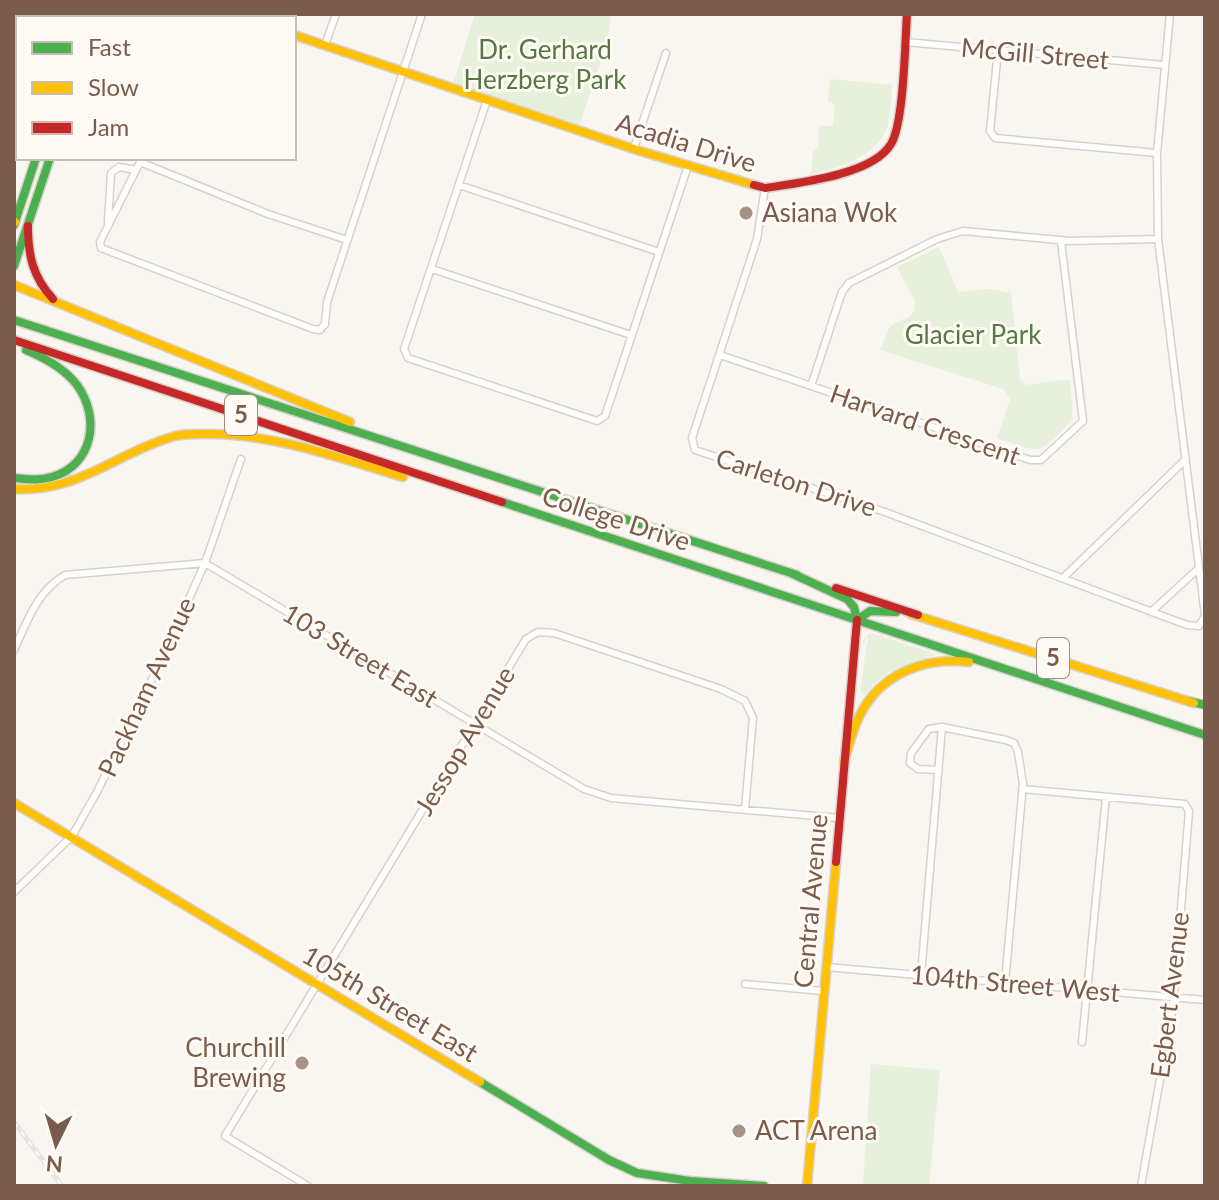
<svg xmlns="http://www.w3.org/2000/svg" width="1219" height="1200" font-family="Lato,sans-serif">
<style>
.green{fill:#e7f0db}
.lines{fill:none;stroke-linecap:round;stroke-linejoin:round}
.street-casing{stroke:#d7d1cb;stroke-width:9}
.fast-casing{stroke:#d9d2cb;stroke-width:11}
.slow-casing{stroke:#d9d2cb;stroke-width:11}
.jam-casing{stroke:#d9d2cb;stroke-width:11}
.street{stroke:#fefefd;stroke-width:6}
.fast{stroke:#4caf50;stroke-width:8}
.slow{stroke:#ffc107;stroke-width:8}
.jam{stroke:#c62828;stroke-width:8}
.rail-casing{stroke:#e6e3e7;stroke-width:5}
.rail{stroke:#fffaf3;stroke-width:2;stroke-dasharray:6;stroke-linecap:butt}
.poi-dot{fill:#a69286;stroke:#fffaf3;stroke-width:3}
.labels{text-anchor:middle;stroke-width:6;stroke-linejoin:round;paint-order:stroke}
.shield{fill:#fffaf3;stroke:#a28b7f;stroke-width:2}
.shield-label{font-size:24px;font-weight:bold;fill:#7a5c4d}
.park-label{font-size:26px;fill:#537a41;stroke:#fffaf3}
.street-label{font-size:26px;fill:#7a5c4d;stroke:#fffaf3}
.poi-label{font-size:26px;fill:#7a5c4d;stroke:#fffaf3;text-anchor:start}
</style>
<rect width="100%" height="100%" fill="#f9f5f0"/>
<!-- green -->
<path class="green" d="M475,14H611L607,43L578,129L452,87Z
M830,79L892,85C891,100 892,116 886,130C876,156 837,169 811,174L813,149H818L819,126H833L835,104L828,102Z
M939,247L958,292L990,289L1011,293L1020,379L1027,385L1070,379L1073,419C1037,455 1046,455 997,438L1010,399L1003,389L880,350L890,326L909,317L915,310V301L897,267Z
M868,634H873L937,654C905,665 888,667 864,695L860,690L868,637H866L861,655L864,638Z
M871,1064L940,1070L929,1186H863Z"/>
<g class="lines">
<!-- street casing -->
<g class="street-casing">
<path id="street" d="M1170,14L1157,153L1158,239L1205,615
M190,18L191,14
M276,18L277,14
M905,42L1165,65
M325,45L336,14
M998,50L990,131L995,138L1157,153
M487,100L404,349L408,358L597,421L605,416L688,166
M634,148L666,53
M142,158L100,242L101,248L313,329L320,330L325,324L327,302L422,14
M140,162L268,214L347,240
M459,185L659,252
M765,188L757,239L692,438L695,450L885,512L1187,625L1199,626L1205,616
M108,222L111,173L119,167L136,170
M432,269L631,335
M720,355L1030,460H1041L1083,421L1061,241
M811,386L842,292L849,283L937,239L963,231L1070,241L1158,239
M1063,578L1184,461
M1151,612L1199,568
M14,650C27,622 37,591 65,575L205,563L584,789L611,798L839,818
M938,770L918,769L910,763L911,753L929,729L942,727L1006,740L1014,743L1018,752L1023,784L1005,982
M1022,789L1185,804L1189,811L1173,1006L1141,1186
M14,892L72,836L97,792L161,661L205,563L241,459
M826,967L1205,1000
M921,975L942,727
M745,984L823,991
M1082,1042L1106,797
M308,1186L225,1136L526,639L538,632L554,633L721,689L745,701L753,718L745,809"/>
</g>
<!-- fast casing -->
<g class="fast-casing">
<path id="fast" d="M230,14L243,18
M97,18L98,14
M14,38L18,39
M14,225L36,158
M14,266L50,158
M14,320L797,575
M14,478C27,479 39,481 52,477C93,465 101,418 77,385C65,369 45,358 26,350
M502,502L857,620L854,607L847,599L791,573
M896,612L870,611L857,620L1205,735
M1188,701L1205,705
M480,1082L609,1160L637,1173L690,1181L764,1186"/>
</g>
<!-- slow casing -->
<g class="slow-casing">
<path id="slow" d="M84,18L85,14
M294,35L640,151L754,185
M14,223L15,222
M14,285L350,422
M14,489C81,492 115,453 175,436C187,433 200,434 212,434C278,435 340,458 403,477
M911,614L1194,703
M844,762C849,746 852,730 860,715C881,673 925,657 969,662
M14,803L480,1082
M807,1186L836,862"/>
</g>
<!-- jam casing -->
<g class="jam-casing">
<path id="jam" d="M754,185L765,188C798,183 873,175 891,144C904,123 905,42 907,14
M28,226C28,256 33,277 53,299
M14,340L502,502
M836,588L918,615
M836,862L857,620"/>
</g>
<!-- street -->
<use href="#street" class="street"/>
<!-- fast -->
<use href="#fast" class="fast"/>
<!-- slow -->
<use href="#slow" class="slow"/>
<!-- jam -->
<use href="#jam" class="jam"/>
<!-- rail casing -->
<g class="rail-casing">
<path id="rail" d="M14,1122L62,1186"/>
</g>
<!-- rail -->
<use href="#rail" class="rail"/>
</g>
<!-- markers -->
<g class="poi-dot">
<circle cx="746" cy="213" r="8"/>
<circle cx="302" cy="1063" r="8"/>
<circle cx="739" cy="1131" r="8"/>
</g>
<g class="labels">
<!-- shield labels -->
<g class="shield">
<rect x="225" y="395" width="32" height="40" rx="6"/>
<rect x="1037" y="638" width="32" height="40" rx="6"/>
</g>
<g class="shield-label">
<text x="241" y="423">5</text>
<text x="1053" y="666">5</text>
</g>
<!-- park labels -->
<g class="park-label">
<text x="545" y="59">Dr. Gerhard<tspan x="545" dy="30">Herzberg Park</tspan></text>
<text x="973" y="344">Glacier Park</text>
</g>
<!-- street labels -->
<g class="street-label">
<text transform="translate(1035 54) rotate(5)" y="9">McGill Street</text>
<text transform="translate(686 143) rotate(17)" y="9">Acadia Drive</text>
<text transform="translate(925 425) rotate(19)" y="9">Harvard Crescent</text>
<text transform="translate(796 483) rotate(18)" y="9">Carleton Drive</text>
<text transform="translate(616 519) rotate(18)" y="9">College Drive</text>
<text transform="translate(360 656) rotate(31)" y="9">103 Street East</text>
<text transform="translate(147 687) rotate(-65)" y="9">Packham Avenue</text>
<text transform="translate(465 741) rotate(-59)" y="9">Jessop Avenue</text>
<text transform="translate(811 901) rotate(-85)" y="9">Central Avenue</text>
<text transform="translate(1015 984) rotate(5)" y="9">104th Street West</text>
<text transform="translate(1170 995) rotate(-83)" y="9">Egbert Avenue</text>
<text transform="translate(390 1004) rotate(31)" y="9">105th Street East</text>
</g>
<!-- poi labels -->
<g class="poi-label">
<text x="762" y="222">Asiana Wok</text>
<text x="286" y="1057" text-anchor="end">Churchill<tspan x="286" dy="30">Brewing</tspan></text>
<text x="755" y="1140">ACT Arena</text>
</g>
</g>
<!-- border -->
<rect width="1219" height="1200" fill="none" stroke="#7a5c4d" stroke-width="32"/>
<!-- legend -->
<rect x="16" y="16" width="280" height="144" fill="#fffaf3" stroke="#cabbb1" stroke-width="2"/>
<rect x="32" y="42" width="40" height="12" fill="#4caf50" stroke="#cabbb1" stroke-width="2"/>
<text x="88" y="56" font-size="24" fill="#7a5c4d">Fast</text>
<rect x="32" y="82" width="40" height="12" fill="#ffc107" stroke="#cabbb1" stroke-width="2"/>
<text x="88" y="96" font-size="24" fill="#7a5c4d">Slow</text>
<rect x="32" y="122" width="40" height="12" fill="#c62828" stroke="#cabbb1" stroke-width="2"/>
<text x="88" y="136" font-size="24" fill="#7a5c4d">Jam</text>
<!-- north arrow -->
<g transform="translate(56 1144) rotate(185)" stroke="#fffaf3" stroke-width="6" paint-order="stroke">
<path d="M0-6L14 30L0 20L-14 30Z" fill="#7a5c4d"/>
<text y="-12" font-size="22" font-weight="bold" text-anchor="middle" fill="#7a5c4d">N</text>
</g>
</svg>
